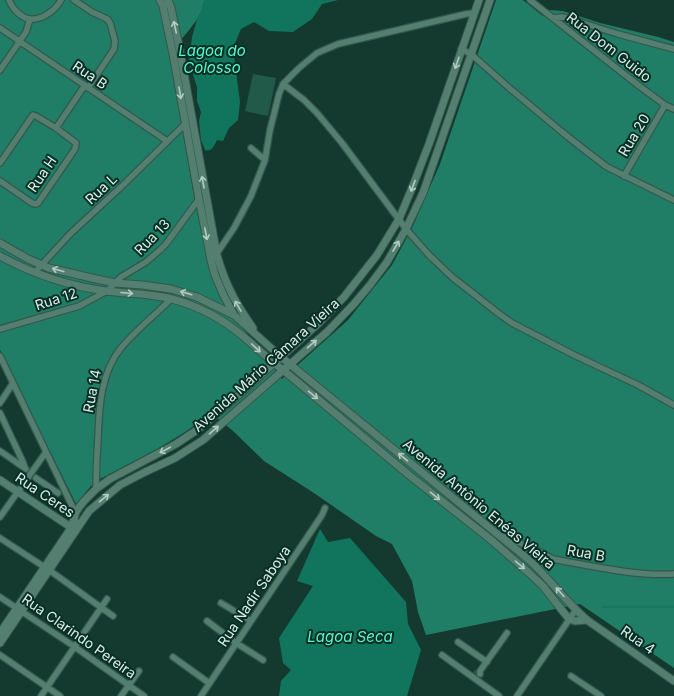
<svg xmlns="http://www.w3.org/2000/svg" width="674" height="696" font-family="Inter,sans-serif">
<style>
.green{fill:#225a4a}
.forest{fill:#217e66}
.water{fill:#11755d}
.lines{fill:none;stroke-linecap:round;stroke-linejoin:round}
.stream{stroke:#11755d;stroke-width:1.5}
.minor-tunnel{stroke:#32554a;stroke-width:5.5;stroke-dasharray:5.5 3;stroke-linecap:butt}
.minor-casing{stroke:#34574c;stroke-width:8}
.tertiary-casing{stroke:#34574c;stroke-width:9}
.minor{stroke:#547f70;stroke-width:5.5}
.tertiary{stroke:#547f70;stroke-width:7}
.oneway{stroke:#b1ccc3}
.labels{text-anchor:middle;stroke-width:4;stroke-linejoin:round;paint-order:stroke}
.street-label{font-size:14px;fill:#d9ede6;stroke:#082f25}
.water-label{font-size:15px;font-style:italic;fill:#57f7cb;stroke:#082f25}
</style>
<rect width="100%" height="100%" fill="#143a2f"/>
<!-- green -->
<path class="green" d="M253,74L276,78L268,116L245,111Z"/>
<!-- forest -->
<path class="forest" d="M0,0H204C205,16 179,41 169,53L194,196L202,235L212,273L227,307L282,379L348,320L392,265L412,228L440,164L496,0H523L543,16L549,10L563,11L600,23L658,37L674,42V668L580,604L426,635L418,612L412,581L392,544L376,536L314,493L264,461L232,430L211,413C178,440 138,459 100,479L91,486L76,504L0,350Z"/>
<!-- water -->
<path class="water" d="M204,0H338L322,4L312,19L293,32L269,31L254,22L241,29L233,48L240,102L238,120L229,128L223,141L217,140C214,146 212,152 205,150L201,140L199,121L201,112L197,101V87L189,62L192,37L197,19L204,5Z
M320,529L328,542L350,538L406,602L408,624L421,650L407,696H279L281,681L291,670L283,663L279,638L313,586L297,581Z"/>
<g class="lines">
<!-- stream -->
<path class="stream" d="M602,607H674"/>
<!-- minor-tunnel -->
<path class="minor-tunnel" d="M475,674L477,672"/>
<!-- minor casing -->
<g class="minor-casing">
<path id="minor" d="M9,0C12,8 20,17 29,19C41,21 56,10 61,0
M74,0L92,12L107,19L110,23L115,41L114,49L88,88
M530,0L638,85L665,105L674,109
M553,18L562,17L567,18L618,34L674,49
M0,28L167,141
M461,49L471,54L507,86L562,132L586,151L607,167L674,200
M0,70L26,32L30,19
M283,84L304,100L317,113L342,143L406,229L429,255L452,277L470,291L498,313L512,323L574,355L638,385L674,405
M56,128L85,85
M251,148L265,160
M0,163L33,115L36,116L56,128L76,143L75,149L38,203L36,204L32,203L0,181
M624,176L665,105
M215,256L234,228L251,196L265,160L270,130L279,94L283,84L299,68L317,53L338,44L466,14L474,13
M35,272L70,234L123,185L185,124
M0,329L79,306L107,291L121,277L146,262L160,250L166,244L199,199
M0,356L74,510V518L78,526
M0,403L13,383
M0,413L23,462L25,468
M0,451L26,469
M36,478L58,493
M96,489C96,472 97,455 98,437C99,407 101,372 121,348C136,330 155,315 171,299
M0,517L46,452
M503,536L534,549L553,559L558,560C597,567 635,576 674,574
M0,538L49,570L113,616
M0,597L75,647L144,696
M221,603L251,621
M207,621L236,643L263,660
M458,642L487,662
M0,655L60,696
M442,655L499,696
M173,657L209,683
M480,674V671L507,633
M571,676L601,696
M41,696L107,599
M121,696L139,671
M201,696L322,515L325,508
M517,696L575,611"/>
</g>
<!-- tertiary casing -->
<g class="tertiary-casing">
<path id="tertiary" d="M160,0L163,6L173,54L199,199L211,260L215,275L223,294L234,315
M168,0L171,8L179,46L217,255C225,284 236,304 253,328
M0,243L28,259L49,268L92,278L115,283L142,285L171,289L197,297L234,315L281,357L529,560C550,579 566,602 587,620L674,681
M0,256C33,274 69,286 106,291C128,294 150,293 172,299C198,306 223,319 244,337C257,348 269,360 283,370L409,475L490,539L529,573L543,586L557,604L569,619L575,621L587,620
M0,480L69,526L74,531
M0,633L71,528L76,512L80,506L85,500L96,489L110,479L176,444L197,430L233,400L319,323L344,297L377,255L399,219L412,188L429,144L479,0
M0,643L89,511L120,485L145,472L175,458L203,440L327,332L353,305L370,285L387,262L406,229L423,193L490,0"/>
</g>
<!-- minor -->
<use href="#minor" class="minor"/>
<!-- tertiary -->
<use href="#tertiary" class="tertiary"/>
</g>
<!-- one-way arrows -->
<defs><path id="oneway-shaft" d="M-6 0H5M1.5-3L5.5 0L1.5 3" fill="none" stroke-width="1.6" stroke-linecap="round" stroke-linejoin="round"/></defs>
<g class="oneway">
<use href="#oneway-shaft" transform="translate(175 27) rotate(-102)"/>
<use href="#oneway-shaft" transform="translate(457 63) rotate(109)"/>
<use href="#oneway-shaft" transform="translate(180 93) rotate(80)"/>
<use href="#oneway-shaft" transform="translate(203 182) rotate(-100)"/>
<use href="#oneway-shaft" transform="translate(413 186) rotate(111)"/>
<use href="#oneway-shaft" transform="translate(206 234) rotate(79)"/>
<use href="#oneway-shaft" transform="translate(396 246) rotate(-60)"/>
<use href="#oneway-shaft" transform="translate(58 270) rotate(-165)"/>
<use href="#oneway-shaft" transform="translate(127 293) rotate(5)"/>
<use href="#oneway-shaft" transform="translate(186 293) rotate(-163)"/>
<use href="#oneway-shaft" transform="translate(238 306) rotate(-120)"/>
<use href="#oneway-shaft" transform="translate(312 344) rotate(-41)"/>
<use href="#oneway-shaft" transform="translate(256 348) rotate(43)"/>
<use href="#oneway-shaft" transform="translate(313 395) rotate(40)"/>
<use href="#oneway-shaft" transform="translate(214 430) rotate(-41)"/>
<use href="#oneway-shaft" transform="translate(165 450) rotate(152)"/>
<use href="#oneway-shaft" transform="translate(403 457) rotate(-140)"/>
<use href="#oneway-shaft" transform="translate(435 496) rotate(39)"/>
<use href="#oneway-shaft" transform="translate(104 498) rotate(-39)"/>
<use href="#oneway-shaft" transform="translate(520 565) rotate(40)"/>
<use href="#oneway-shaft" transform="translate(560 592) rotate(-132)"/>
</g>
<g class="labels">
<!-- street labels -->
<g class="street-label">
<text transform="translate(609 47) rotate(38)" y="5">Rua Dom Guido</text>
<text transform="translate(90 75) rotate(34)" y="5">Rua B</text>
<text transform="translate(634 135) rotate(-59)" y="5">Rua 20</text>
<text transform="translate(42 174) rotate(-56)" y="5">Rua H</text>
<text transform="translate(101 189) rotate(-43)" y="5">Rua L</text>
<text transform="translate(152 237) rotate(-46)" y="5">Rua 13</text>
<text transform="translate(56 299) rotate(-18)" y="5">Rua 12</text>
<text transform="translate(266 365) rotate(-42)" y="5">Avenida Mário Câmara Vieira</text>
<text transform="translate(92 391) rotate(-79)" y="5">Rua 14</text>
<text transform="translate(45 495) rotate(34)" y="5">Rua Ceres</text>
<text transform="translate(479 504) rotate(40)" y="5">Avenida Antônio Enéas Vieira</text>
<text transform="translate(586 553) rotate(10)" y="5">Rua B</text>
<text transform="translate(254 596) rotate(-56)" y="5">Rua Nadir Saboya</text>
<text transform="translate(79 636) rotate(35)" y="5">Rua Clarindo Pereira</text>
<text transform="translate(638 640) rotate(35)" y="5">Rua 4</text>
</g>
<!-- water labels -->
<g class="water-label">
<text x="212" y="56">Lagoa do<tspan x="212" dy="17">Colosso</tspan></text>
<text x="350" y="642">Lagoa Seca</text>
</g>
</g>
</svg>
